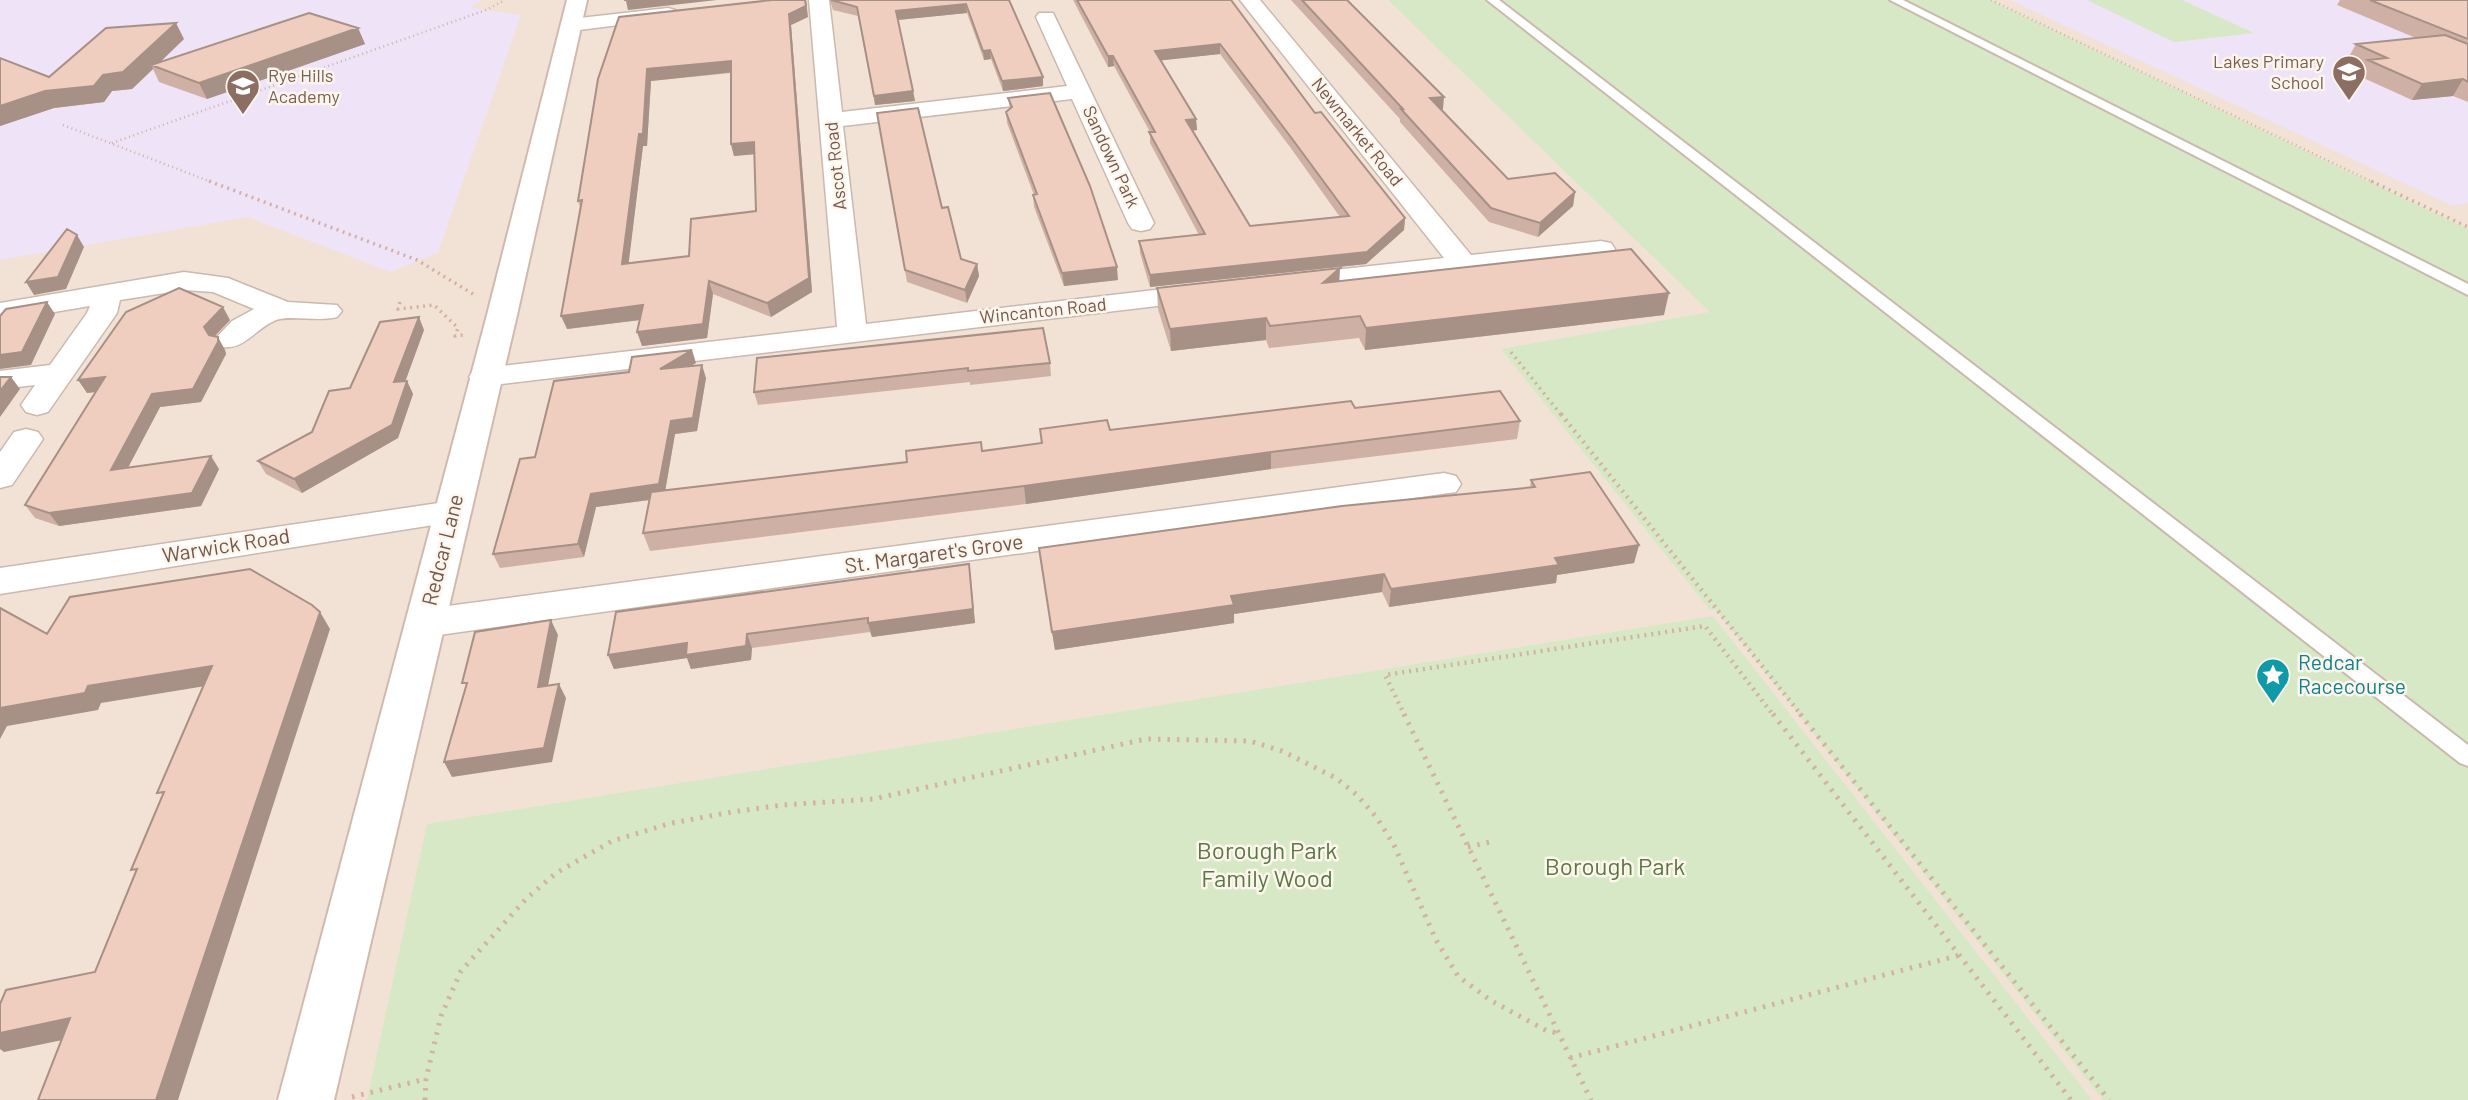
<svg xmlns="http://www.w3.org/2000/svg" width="2468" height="1100" font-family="Barlow,sans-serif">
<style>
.residential{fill:#f2e2d5}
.education{fill:#eee3f7}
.green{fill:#d6e8c5}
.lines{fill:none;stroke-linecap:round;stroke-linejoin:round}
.lane-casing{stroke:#ccb8ad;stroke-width:4}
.street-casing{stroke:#ccb8ad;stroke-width:3}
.secondary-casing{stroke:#d1baad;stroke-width:4}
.path-far3{stroke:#d4b1a2;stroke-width:2.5;stroke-dasharray:1 3.5;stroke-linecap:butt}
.path-far2{stroke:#d4b1a2;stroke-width:3.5;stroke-dasharray:2 4.5;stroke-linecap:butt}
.path-far1{stroke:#d4b1a2;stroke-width:4.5;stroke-dasharray:2 5;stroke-linecap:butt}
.path{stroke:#d4b1a2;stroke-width:5;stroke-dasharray:2.5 7;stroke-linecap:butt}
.lane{fill:#fff;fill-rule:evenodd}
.street{fill:#fff;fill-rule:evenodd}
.secondary{fill:#fff;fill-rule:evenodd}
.wall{fill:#ceb1a4;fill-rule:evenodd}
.shaded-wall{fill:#a79086}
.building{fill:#efcebf;stroke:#a79086;stroke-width:2;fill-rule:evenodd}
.labels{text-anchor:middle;stroke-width:5;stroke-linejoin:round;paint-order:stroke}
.far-education-label{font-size:18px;fill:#785e54;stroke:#fef6ec;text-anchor:end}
.far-street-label{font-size:18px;fill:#73574c;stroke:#fef6ec}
.street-label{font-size:21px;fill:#73574c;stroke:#fef6ec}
.culture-label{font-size:21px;fill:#0d838f;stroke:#fef6ec;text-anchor:start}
.near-park-label{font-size:24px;fill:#587845;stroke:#fef6ec}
</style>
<rect width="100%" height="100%" fill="#fbf1e6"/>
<!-- residential -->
<path class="residential" d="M0,0H2468V1100H0Z"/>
<!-- education -->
<path class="education" d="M0,0H483L469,7L521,15L438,253L390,272L248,217L0,260Z
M2010,0H2468V203L2453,206Z"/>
<!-- green -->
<path class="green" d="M1388,0H1990L2468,229V1100H2103L1716,610H1710L1501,349L1710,312Z
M2087,0H2182L2254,33L2174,42Z
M1713,616L2092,1100H367L427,824Z"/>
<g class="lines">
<!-- lane casing -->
<g class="lane-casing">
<path id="lane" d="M1487,0H1499L2468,745V766L2460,763Z
M1890,0H1903L2468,284V295Z"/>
</g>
<!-- street casing -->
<g class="street-casing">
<path id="street" d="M809,0H829L842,112L1067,86L1036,17L1039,13H1053L1154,223L1150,229L1141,231L1132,229L1128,223L1072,99L843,126L866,324L1206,284L1216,287L1220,293L1216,299L485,386L474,384L469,377L474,370L485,368L837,327Z
M1240,0H1260L1471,255L1601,241L1611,243L1615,249L1611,255L1601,257L1288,293L1278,290L1274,284L1278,278L1288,275L1444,258Z
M668,8L675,10L678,14L675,18L571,31L564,29L561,25L564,21L571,19Z
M184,272L228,278L288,302L337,305L342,311L337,317C319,322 291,315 276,320C254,329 243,353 218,346L214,340L232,321L254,309L213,292L184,290L120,300L117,313L48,412L37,415L26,412L21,405L35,385L0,389V371L50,365L87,313L90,306L0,321V303Z
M26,429L38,432L43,439L12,485L0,488V452L14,432Z
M1444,473L1456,476L1461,484L1456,492L425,637L411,633L405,623L411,613L425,609Z
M452,501L465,504L470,512L465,520L0,594V568Z"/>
</g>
<!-- secondary casing -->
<g class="secondary-casing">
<path id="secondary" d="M567,0H587L517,315L334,1100H278L487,315Z"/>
</g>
<!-- path-far3 -->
<path class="path-far3" d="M1991,0L2375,183
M63,125L214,183
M112,143L486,10L505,0"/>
<!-- path-far2 -->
<path class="path-far2" d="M209,181L417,260L473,294
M2371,181L2468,227
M400,302L398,309L434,305L458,328L455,336L463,335
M1511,352L1562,416"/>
<!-- path-far1 -->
<path class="path-far1" d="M1561,414L1802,716
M1405,716L1385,675L1705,626L1774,716"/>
<!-- path -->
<path class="path" d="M1404,714L1591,1100
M1773,714L2071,1100
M1800,714L2109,1100
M1468,847L1490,842
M1570,1058L1960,955
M352,1097L426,1079
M425,1100L426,1079L441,1016L461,971L526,899L556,873L612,841L672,823L732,812L782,805L873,799L1146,739L1250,741L1282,751L1336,778L1357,795L1377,818L1394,845L1436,940L1458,976L1490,1000L1547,1031L1558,1033"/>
<!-- lane -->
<use href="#lane" class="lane"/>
<!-- street -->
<use href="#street" class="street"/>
<!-- secondary -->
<use href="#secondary" class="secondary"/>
</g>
<!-- wall -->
<path class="wall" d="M830,0H1009L1043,86L1003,91L991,59L984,60L967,13L898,20L915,101L875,105L858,16L833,10Z
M1073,0H1231L1315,113L1405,218L1404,230L1366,264L1150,287L1140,253L1139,241L1199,235L1150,143V132L1114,66L1108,67ZM1220,54L1290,147L1340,217L1250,226L1192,131L1197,130L1196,119L1161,60Z
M1291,0H1347L1443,109L1441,110L1508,179L1575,192L1573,206L1538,237L1489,222L1400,122V119Z
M2340,0H2468V102L2453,96L2412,100L2359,76L2364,68L2347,60L2356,44L2416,38L2337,5Z
M808,17L791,25L812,292L771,317L713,294L707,338L642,346L640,320L567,329L580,207L578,201L598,79ZM731,73V144L734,156L755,154L756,211L689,256L628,263L643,146H647L651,81Z
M358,28L365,44L207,99L159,82L153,69L132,89L112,91L104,102L54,108L0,126V58L49,77L184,39L159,63Z
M1008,98L1118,280L1064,286L1034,207L1033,195H1034L1007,123L1006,112L1010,109Z
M877,113L942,208L961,259L977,264L979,276L967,303L907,282Z
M1339,281L1664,315L1365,350L1359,338L1269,348L1266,340L1171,351L1158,309L1157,288Z
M230,320L215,336L225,350L226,354L201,402L160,407L128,467L219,469L201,506L59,526L35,518L25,505L95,392L87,393Z
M424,330L405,381H407L413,394L398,438L302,493L266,474L258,461L312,432L350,388Z
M757,358L1050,363L1051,376L970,385V382L758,405L754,392Z
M696,363L691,366L706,378L697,431L675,434L665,490L907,462L1041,443L1040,429L1110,430L1355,408L1520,421L1517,439L1271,469L1026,504L650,551L643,533L649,500L596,507L584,557L500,568L493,554L535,457Z
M1531,480L1639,545L1634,563L1557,575L1556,583L1389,607L1382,592L1234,614V623L1055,650L1039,548L1530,488Z
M971,578L975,623L872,637L870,632L752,648L751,660L691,669L687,658L614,669L608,655Z"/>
<!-- shaded-wall -->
<path class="shaded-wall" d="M624,0H717L628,10L626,1H624Z
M805,0H806L808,17L791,25L812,292L771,317L767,303L789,14Z
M966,4L967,13L897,20L896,11Z
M176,23L184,39L155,67L151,65L153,69L132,89L112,91L104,102L54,108L0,126V106L45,91L103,75Z
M358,28L365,44L207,99L199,83Z
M1220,44V54L1156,61L1155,51Z
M990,50L991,59L984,60L983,51Z
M1108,56H1113L1114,66L1108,67Z
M731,61L734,72L651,81L647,146H643L627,277L622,264L647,69Z
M1043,77V86L1003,91L1002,81Z
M2463,79L2453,96L2412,100L2422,84Z
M913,91L915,101L875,105L874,96Z
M1444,97L1443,109L1429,111L1430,98Z
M1196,119L1197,130L1186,131V120Z
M754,142L757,154L734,156L731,144Z
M1575,192L1573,206L1538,237L1540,223Z
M1405,218L1404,230L1366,264L1150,287V275Z
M77,235L84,247L66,289L34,295L26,282Z
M977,264L979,276L967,303L965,290Z
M1117,267L1118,280L1064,286L1062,273Z
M1340,268L1339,289L1323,283Z
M709,281L713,294L707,338L642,346L637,332Z
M1669,293L1664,315L1365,350L1366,328Z
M47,302L55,314L31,365L0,369V355Z
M643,305L648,319L567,329L561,316Z
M223,307L230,320L211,340L204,327Z
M419,317L424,330L400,396L394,382Z
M1266,318V340L1171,351L1170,329Z
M218,337L225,350L226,354L201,402L160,407L120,483L111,470L152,394Z
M692,350L696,363L664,382L660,369Z
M702,365L706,378L697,431L675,434L664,498L596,507L584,557L578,544L591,494L671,421Z
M11,377L20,389L0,417V391Z
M105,377L113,390L87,393L78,380Z
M407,381L413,394L398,438L302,493L294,479Z
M1271,452V469L1026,504L1024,486Z
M211,456L219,469L201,506L59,526L49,513Z
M1639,545L1634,563L1557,575L1556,583L1389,607L1391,589L1555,558Z
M969,564L975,623L872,637L868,623Z
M1384,574L1382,592L1234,614V623L1055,650L1052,632L1231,596Z
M320,612L330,629L178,1100H156Z
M551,620L558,635L545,701L538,687Z
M747,634L752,648L751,660L691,669L687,658L614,669L608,655Z
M212,666L224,683L101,703L98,710L7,726L0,739V708L88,686Z
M559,684L566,698L552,762L452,777L444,762Z
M70,1018L87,1035L4,1052L0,1049V1033Z"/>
<!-- building -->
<path class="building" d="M772,0H805L806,6L789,14L809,278L767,303L709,281L703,324L637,332L643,305L561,316L582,200L578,201L598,79L619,17ZM731,61V144L754,142L756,211L691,219L689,256L622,264L639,134H643L647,69Z
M831,0H1009L1043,77L1002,81L990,50L983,51L966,4L896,11L913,91L874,96L857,7Z
M1077,0H1231L1315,113L1321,112L1405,218L1367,252L1150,275L1139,241L1205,234L1149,132H1155L1113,56H1108ZM1220,44L1290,136L1349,216L1250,226L1186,120L1196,119L1155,51Z
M1302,0H1347L1444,97L1430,98L1508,179L1555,173L1575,192L1540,223L1491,208L1401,109H1403Z
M2370,0H2468V39Z
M309,13L358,28L199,83L151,65Z
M176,23L123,72L103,75L94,86L45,91L0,106V58L49,77L106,28Z
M2445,35L2468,44V82L2463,79L2422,84L2368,60L2387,58L2356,44Z
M1050,93L1090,186L1117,267L1062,273L1033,195L1037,194L1006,112L1012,107L1008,98Z
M918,108L942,208L948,207L961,259L977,264L965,290L905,270L877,113Z
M67,229L77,235L58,277L26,282Z
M1631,249L1669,293L1366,328L1360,316L1270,326L1266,318L1170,329L1157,288L1340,268L1323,283Z
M179,288L223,307L204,327L209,335L218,337V342L193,389L152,394L111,470L211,456L192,493L49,513L25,505L105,377L78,380L126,312Z
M47,302L22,352L0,355V316L6,309Z
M419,317L394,382L407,381L392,425L294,479L258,461L312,432L329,391L350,388L380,322Z
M1043,328L1050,363L968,371V368L754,392L757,358Z
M692,350L660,369L702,365L693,418L671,421L659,484L591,494L578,544L493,554L520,459L535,457L554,381L629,372L632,357Z
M0,377H11L0,391Z
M1500,391L1520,421L1271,452L1024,486L643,533L651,492L907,462L906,451L981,442L982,451L1042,443L1040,429L1107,420L1110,430L1351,401L1355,408Z
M1590,472L1639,545L1555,558L1559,565L1391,589L1384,574L1231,596L1234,605L1052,632L1039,548L1342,506L1535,487L1531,480Z
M969,564L973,609L868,623V618L747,634L746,646L686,655L687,643L608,655L616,612Z
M250,569L312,605L320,612L156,1100H38L70,1018L0,1033V1004L6,990L95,972L137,869L131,870L164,792L157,793L212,666L88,686L85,693L0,708V608L47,634L70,597Z
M551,620L538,687L559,684L544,748L444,762L467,683H462L475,632Z"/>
<!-- icons -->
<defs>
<g id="school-pin" transform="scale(1.75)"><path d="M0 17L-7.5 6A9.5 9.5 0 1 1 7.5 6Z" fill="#8d6e63" stroke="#fef6ec"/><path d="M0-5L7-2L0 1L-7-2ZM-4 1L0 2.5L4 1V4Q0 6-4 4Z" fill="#fff"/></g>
<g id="sight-pin" transform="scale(1.75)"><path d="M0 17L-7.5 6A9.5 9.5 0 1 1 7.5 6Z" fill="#0f9aa8" stroke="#fef6ec"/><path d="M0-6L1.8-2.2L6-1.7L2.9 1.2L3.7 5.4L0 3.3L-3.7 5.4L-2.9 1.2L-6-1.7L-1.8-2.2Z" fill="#fff"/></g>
</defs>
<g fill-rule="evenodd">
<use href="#school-pin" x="2349" y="72"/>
<use href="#school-pin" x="243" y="86"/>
<use href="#sight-pin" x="2273" y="675"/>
</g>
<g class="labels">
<!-- far-education labels -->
<g class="far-education-label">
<text x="2324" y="68">Lakes Primary<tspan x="2324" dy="21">School</tspan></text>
<text x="268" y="82" text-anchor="start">Rye Hills<tspan x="268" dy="21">Academy</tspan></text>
</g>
<!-- far-street labels -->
<g class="far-street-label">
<text transform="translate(1357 132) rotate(51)" y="6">Newmarket Road</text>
<text transform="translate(1111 157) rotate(65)" y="6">Sandown Park</text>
<text transform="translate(836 166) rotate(-96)" y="6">Ascot Road</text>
<text transform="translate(1043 311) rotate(-6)" y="6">Wincanton Road</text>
</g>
<!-- street labels -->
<g class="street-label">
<text transform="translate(226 546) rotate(-9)" y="7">Warwick Road</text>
<text transform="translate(443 550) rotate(-76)" y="7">Redcar Lane</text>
<text transform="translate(934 554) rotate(-8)" y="7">St. Margaret's Grove</text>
</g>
<!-- culture labels -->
<g class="culture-label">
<text x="2298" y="670">Redcar<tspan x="2298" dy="24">Racecourse</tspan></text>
</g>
<!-- near-park labels -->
<g class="near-park-label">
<text x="1267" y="859">Borough Park<tspan x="1267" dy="28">Family Wood</tspan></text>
<text x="1615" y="875">Borough Park</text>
</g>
</g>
</svg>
